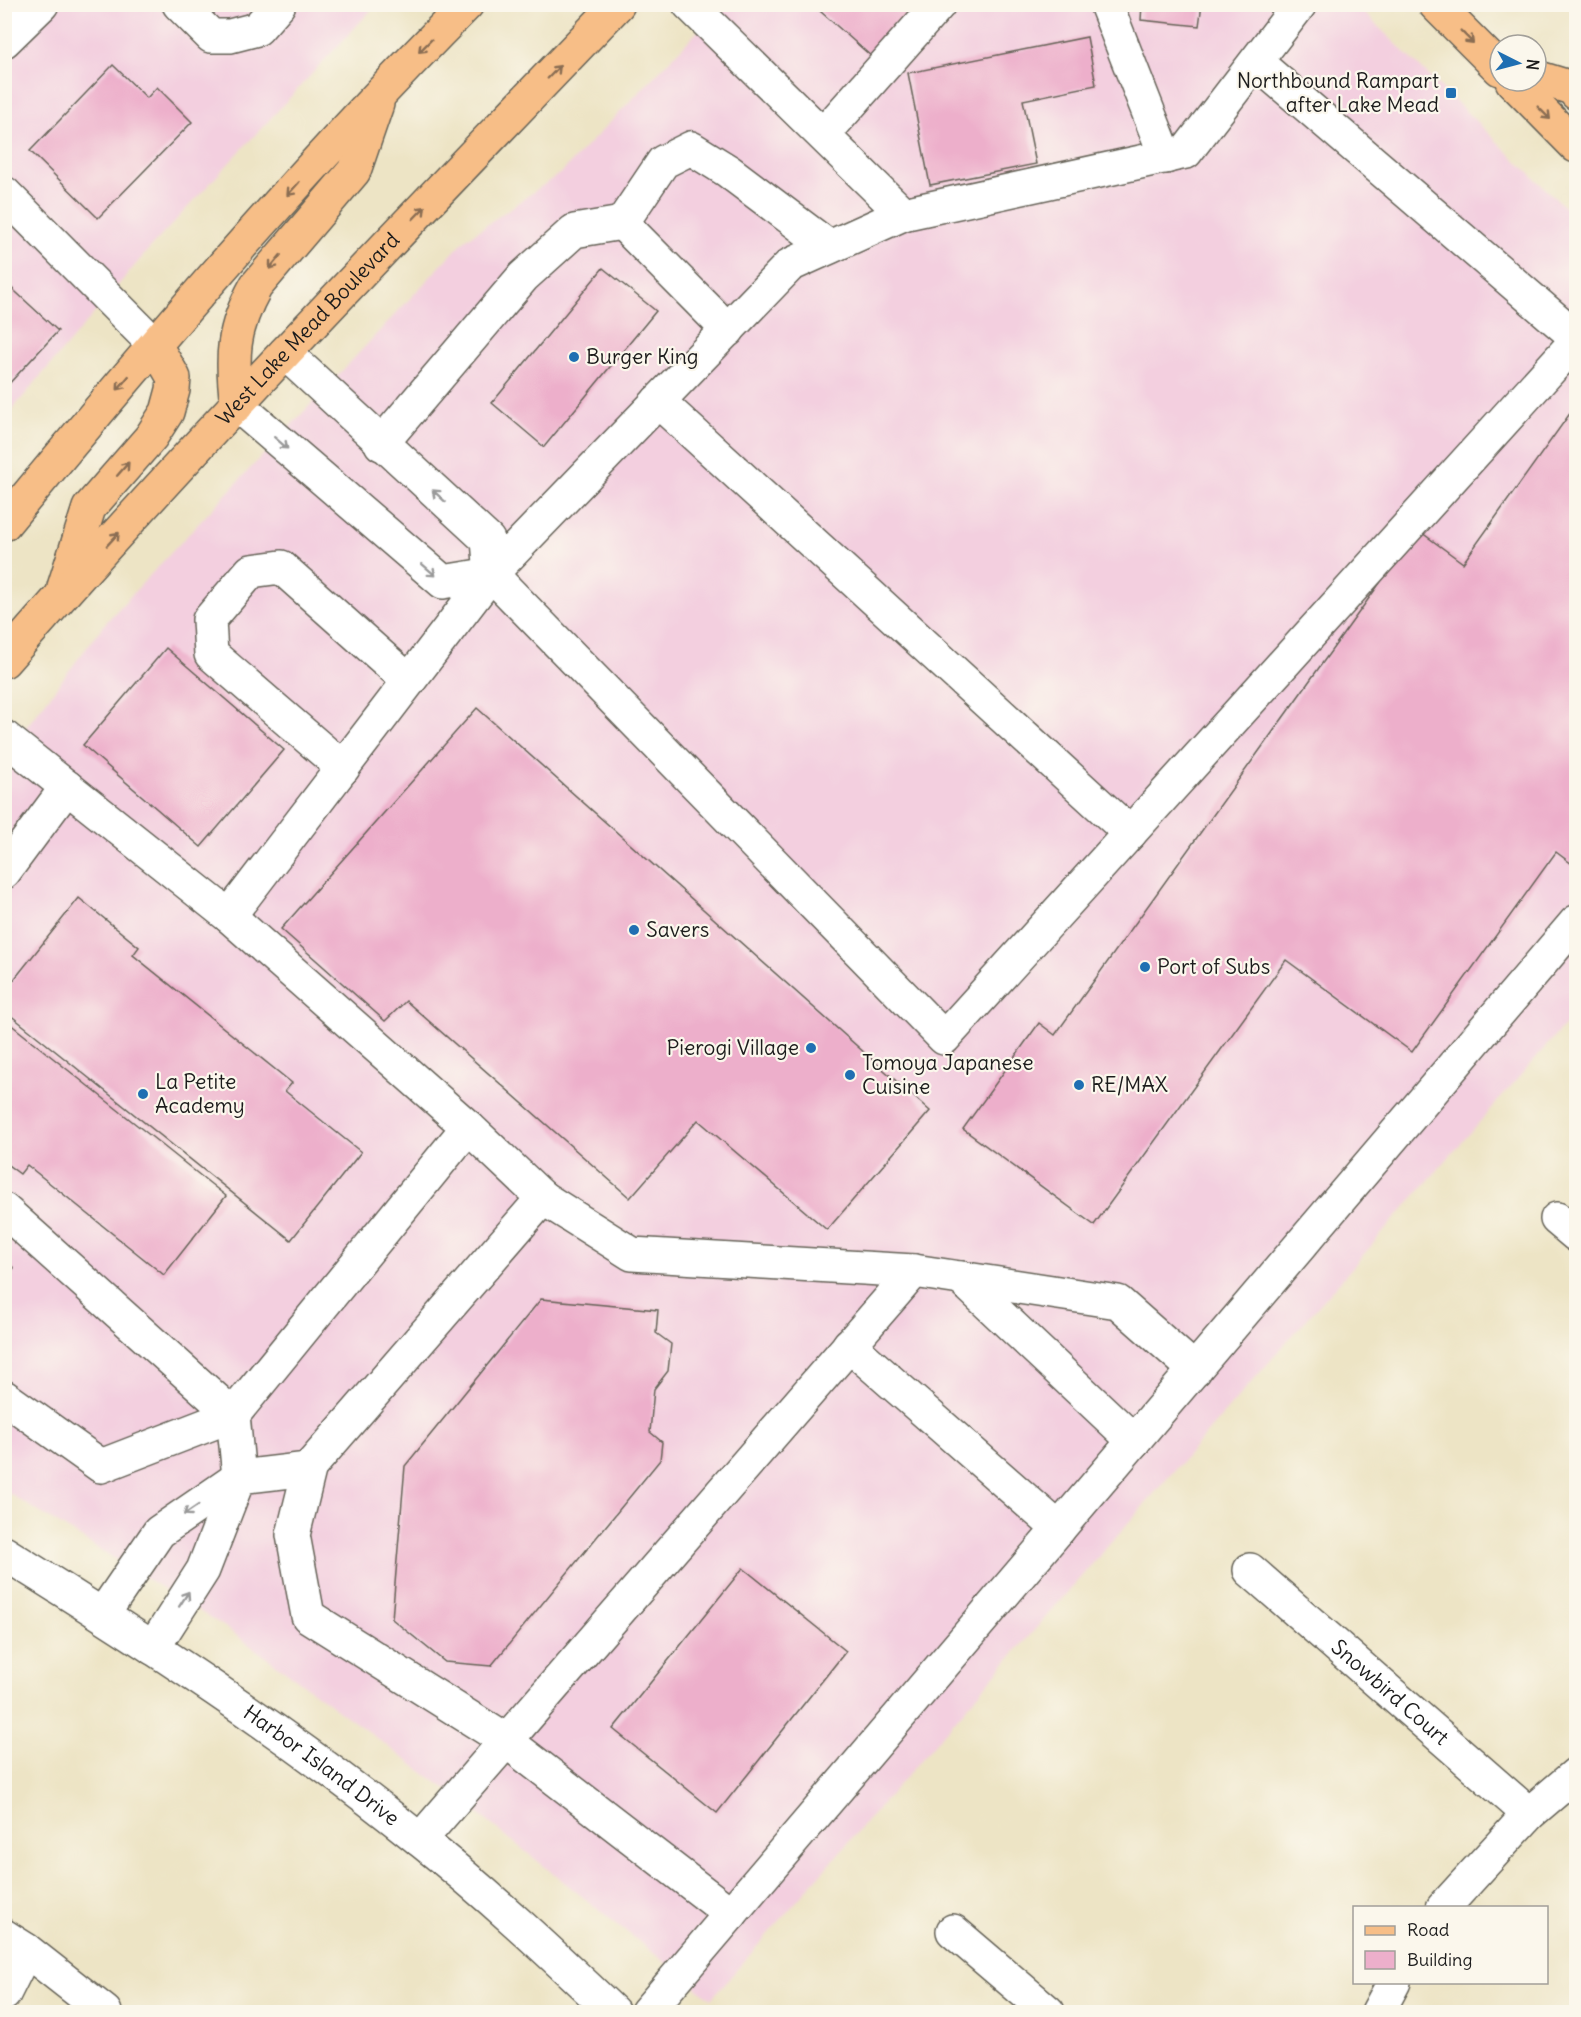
<svg xmlns="http://www.w3.org/2000/svg" width="1581" height="2017" font-family="Delius,sans-serif">
<style>
.built{fill:#f3cfdf}
.building{fill:#edafcb}
.lines{fill:none;stroke-linecap:round;stroke-linejoin:round}
.minor-casing{stroke:#656257;stroke-width:36}
.major-casing{stroke:#656257;stroke-width:36}
.minor{stroke:#fff;stroke-width:33}
.major{stroke:#f7be87;stroke-width:33}
.oneway{stroke:#8a6d52}
.oneway2{stroke:#999}
.poi-dot{fill:#1f6fb2;stroke:#fbf7ec;stroke-width:2}
.labels{text-anchor:middle;stroke-width:4.5;stroke-linejoin:round;paint-order:stroke}
.poi-label{font-size:21px;fill:#1c1c1c;stroke:#fbf7ec;text-anchor:start}
.street-label{font-size:21px;fill:#1c1c1c;stroke:#fbf7ec}
</style>
<rect width="100%" height="100%" fill="#fbf7ec"/>
<filter id="ink" filterUnits="userSpaceOnUse"><feTurbulence type="fractalNoise" baseFrequency=".0167" numOctaves="2"/><feDisplacementMap in="SourceGraphic" scale="12" xChannelSelector="R" yChannelSelector="G"/><feConvolveMatrix kernelMatrix="1 2 1 2 8 2 1 2 1" color-interpolation-filters="sRGB"/></filter>
<filter id="wash" filterUnits="userSpaceOnUse"><feTurbulence type="fractalNoise" baseFrequency=".008" numOctaves="4" result="noise"/><feDisplacementMap in="SourceGraphic" scale="24" xChannelSelector="R" yChannelSelector="G"/><feGaussianBlur stdDeviation="1.35" result="paint"/><feColorMatrix in="noise" values="0 0 0 0 0 0 0 0 0 0 0 0 0 0 0 0 0 1.4 0 .05"/><feComposite in="paint" operator="in"/></filter>
<g filter="url(#wash)">
<rect width="100%" height="100%" fill="#ede4c5"/>
<!-- built -->
<path class="built" d="M5,5H376L149,249L5,418Z
M723,5H1356L1576,218V1012L711,1999L457,1797L225,1627L5,1491L4,756L107,621L465,240L562,172Z"/>
<g id="blocks">
<!-- building -->
<path class="building" d="M812,4H931L880,64Z
M1142,4H1202L1199,26L1141,20Z
M1087,37L1096,85L1023,100L1036,164L930,185L908,73Z
M113,65L147,98L157,87L192,122L98,218L30,151Z
M603,268L656,311L544,447L492,403Z
M4,281L58,331L4,389Z
M1576,405V867L1556,852L1412,1052L1286,960L1094,1225L963,1129L1039,1023L1055,1035L1418,530L1463,563Z
M166,648L284,750L201,847L83,745Z
M477,708L930,1111L827,1230L698,1120L630,1198L406,1001L385,1021L281,929Z
M79,898L139,947L133,955L292,1083L285,1091L361,1152L291,1240L4,1010V992Z
M4,1019L226,1196L164,1275L27,1165L20,1174L4,1162Z
M4,1261L14,1268L4,1280Z
M541,1299L658,1310L656,1333L671,1344L668,1371L654,1389L650,1432L662,1442L660,1460L491,1666L445,1662L392,1619L405,1466Z
M743,1568L846,1651L717,1813L613,1729Z"/>
</g>
</g>
<g filter="url(#ink)">
<use href="#blocks" fill-opacity="0" stroke="#656257" stroke-width="1.5"/>
<g class="lines">
<!-- minor casing -->
<g class="minor-casing">
<g id="minor">
<path d="M179,4L211,36H230L257,29L279,4"/>
<path d="M689,4L903,214L1186,152L1300,4"/>
<path d="M1106,4L1166,157"/>
<path d="M4,41L42,4"/>
<path d="M1256,62L1576,337"/>
<path d="M823,135L939,4"/>
<path d="M4,193L155,345"/>
<path d="M622,223L728,330"/>
<path d="M285,353L488,540L491,574L944,1038L1576,341"/>
<path d="M658,401L1130,833"/>
<path d="M237,405L443,582L491,574"/>
<path d="M381,444L523,277L574,231L622,223L663,162L691,148L728,171L829,247"/>
<path d="M4,737L229,916L491,574L790,265L903,214"/>
<path d="M343,768L211,654L209,620L251,571L281,567L409,681"/>
<path d="M4,872L67,787"/>
<path d="M468,1127L543,1198"/>
<path d="M4,1210L233,1415L101,1466L4,1397"/>
<path d="M1557,1219L1576,1235"/>
<path d="M914,1271L1118,1302L1195,1370"/>
<path d="M961,1278L1134,1441"/>
<path d="M849,1345L1059,1529"/>
<path d="M310,1466L293,1535L308,1616L505,1740L731,1914"/>
<path id="s1" d="M4,1553C147,1642 289,1734 420,1840C488,1894 551,1953 613,2012"/>
<path id="s2" d="M1250,1570L1529,1814"/>
<path d="M103,1614L159,1532L239,1477L308,1469L543,1198L632,1254L914,1271L420,1840"/>
<path d="M153,1648L203,1570L239,1477L233,1415L468,1127L229,916"/>
<path d="M1443,1908L1529,1814L1576,1774"/>
<path d="M953,1931L1048,2012"/>
<path d="M4,1936L26,1950L105,2012"/>
<path d="M4,1994L26,1950"/>
<path d="M647,2012L1576,922"/>
<path d="M1378,2012L1394,1982"/>
</g>
</g>
<!-- major casing -->
<g class="major-casing">
<g id="major">
<path d="M1435,4L1500,69"/>
<path d="M1536,77L1572,88L1576,93"/>
<path d="M1512,81L1576,146"/>
<path d="M237,405C231,357 232,329 256,286L354,171L377,104"/>
<path d="M4,524C152,345 303,169 467,4"/>
<path d="M64,587L89,508L151,437L167,412L173,390L174,378L155,345"/>
<path id="s3" d="M4,661C201,435 411,221 618,4"/>
</g>
</g>
<!-- minor -->
<use href="#minor" class="minor"/>
<!-- major -->
<use href="#major" class="major"/>
</g>
<!-- one-way arrows -->
<defs><path id="oneway-shaft" d="M-6 0H5M1.5-3L5.5 0L1.5 3" fill="none" stroke-width="1.6" stroke-linecap="round" stroke-linejoin="round" transform="scale(1.5)"/></defs>
<g class="oneway">
<use href="#oneway-shaft" transform="translate(1467 37) rotate(45)"/>
<use href="#oneway-shaft" transform="translate(425 46) rotate(135)"/>
<use href="#oneway-shaft" transform="translate(554 72) rotate(-46)"/>
<use href="#oneway-shaft" transform="translate(1544 113) rotate(45)"/>
<use href="#oneway-shaft" transform="translate(293 189) rotate(132)"/>
<use href="#oneway-shaft" transform="translate(419 213) rotate(-46)"/>
<use href="#oneway-shaft" transform="translate(275 262) rotate(129)"/>
<use href="#oneway-shaft" transform="translate(123 383) rotate(130)"/>
<use href="#oneway-shaft" transform="translate(123 469) rotate(-49)"/>
<use href="#oneway-shaft" transform="translate(113 539) rotate(-47)"/>
</g>
<g class="oneway2">
<use href="#oneway-shaft" transform="translate(281 443) rotate(41)"/>
<use href="#oneway-shaft" transform="translate(439 496) rotate(-138)"/>
<use href="#oneway-shaft" transform="translate(429 570) rotate(41)"/>
<use href="#oneway-shaft" transform="translate(191 1510) rotate(146)"/>
<use href="#oneway-shaft" transform="translate(184 1599) rotate(-57)"/>
</g>
</g>
<!-- markers -->
<g class="poi-dot">
<rect x="1445" y="87" width="12" height="12" rx="3"/>
<circle cx="574" cy="357" r="6"/>
<circle cx="634" cy="930" r="6"/>
<circle cx="1145" cy="967" r="6"/>
<circle cx="811" cy="1048" r="6"/>
<circle cx="850" cy="1075" r="6"/>
<circle cx="1079" cy="1085" r="6"/>
<circle cx="143" cy="1094" r="6"/>
</g>
<g class="labels">
<!-- poi labels -->
<g class="poi-label">
<text x="1439" y="88" text-anchor="end">Northbound Rampart<tspan x="1439" dy="24">after Lake Mead</tspan></text>
<text x="586" y="364">Burger King</text>
<text x="646" y="937">Savers</text>
<text x="1157" y="974">Port of Subs</text>
<text x="799" y="1055" text-anchor="end">Pierogi Village</text>
<text x="862" y="1070">Tomoya Japanese<tspan x="862" dy="24">Cuisine</tspan></text>
<text x="155" y="1089">La Petite<tspan x="155" dy="24">Academy</tspan></text>
<text x="1091" y="1092">RE/MAX</text>
</g>
<!-- street labels -->
<g class="street-label">
<text dy="7" stroke="none"><textPath href="#s3" startOffset="450">West Lake Mead Boulevard</textPath></text>
<text dy="7" stroke="none"><textPath href="#s2" startOffset="186">Snowbird Court</textPath></text>
<text dy="7" stroke="none"><textPath href="#s1" startOffset="382">Harbor Island Drive</textPath></text>
</g>
</g>
<!-- margin -->
<rect width="1581" height="2017" fill="none" stroke="#fbf7ec" stroke-width="24"/>
<!-- legend -->
<rect x="1353" y="1906" width="195" height="78" fill="#fbf7ec" stroke="#a29f99" stroke-width="1.5"/>
<rect x="1365" y="1926" width="30" height="9" fill="#f7be87" stroke="#a29f99" stroke-width="1.5"/>
<text x="1407" y="1936" font-size="18" fill="#1c1c1c">Road</text>
<rect x="1365" y="1951" width="30" height="18" fill="#edafcb" stroke="#a29f99" stroke-width="1.5"/>
<text x="1407" y="1966" font-size="18" fill="#1c1c1c">Building</text>
<!-- north arrow -->
<g transform="translate(1518 63) rotate(96)"><circle r="28" fill="#fbf7ec" stroke="#a29f99" stroke-width="1.5"/>
<path d="M0-4.5L10 22L0 15L-10 22Z" fill="#1f6fb2"/>
<text y="-9" font-size="16" font-weight="bold" text-anchor="middle" fill="#1c1c1c">N</text>
</g>
</svg>
